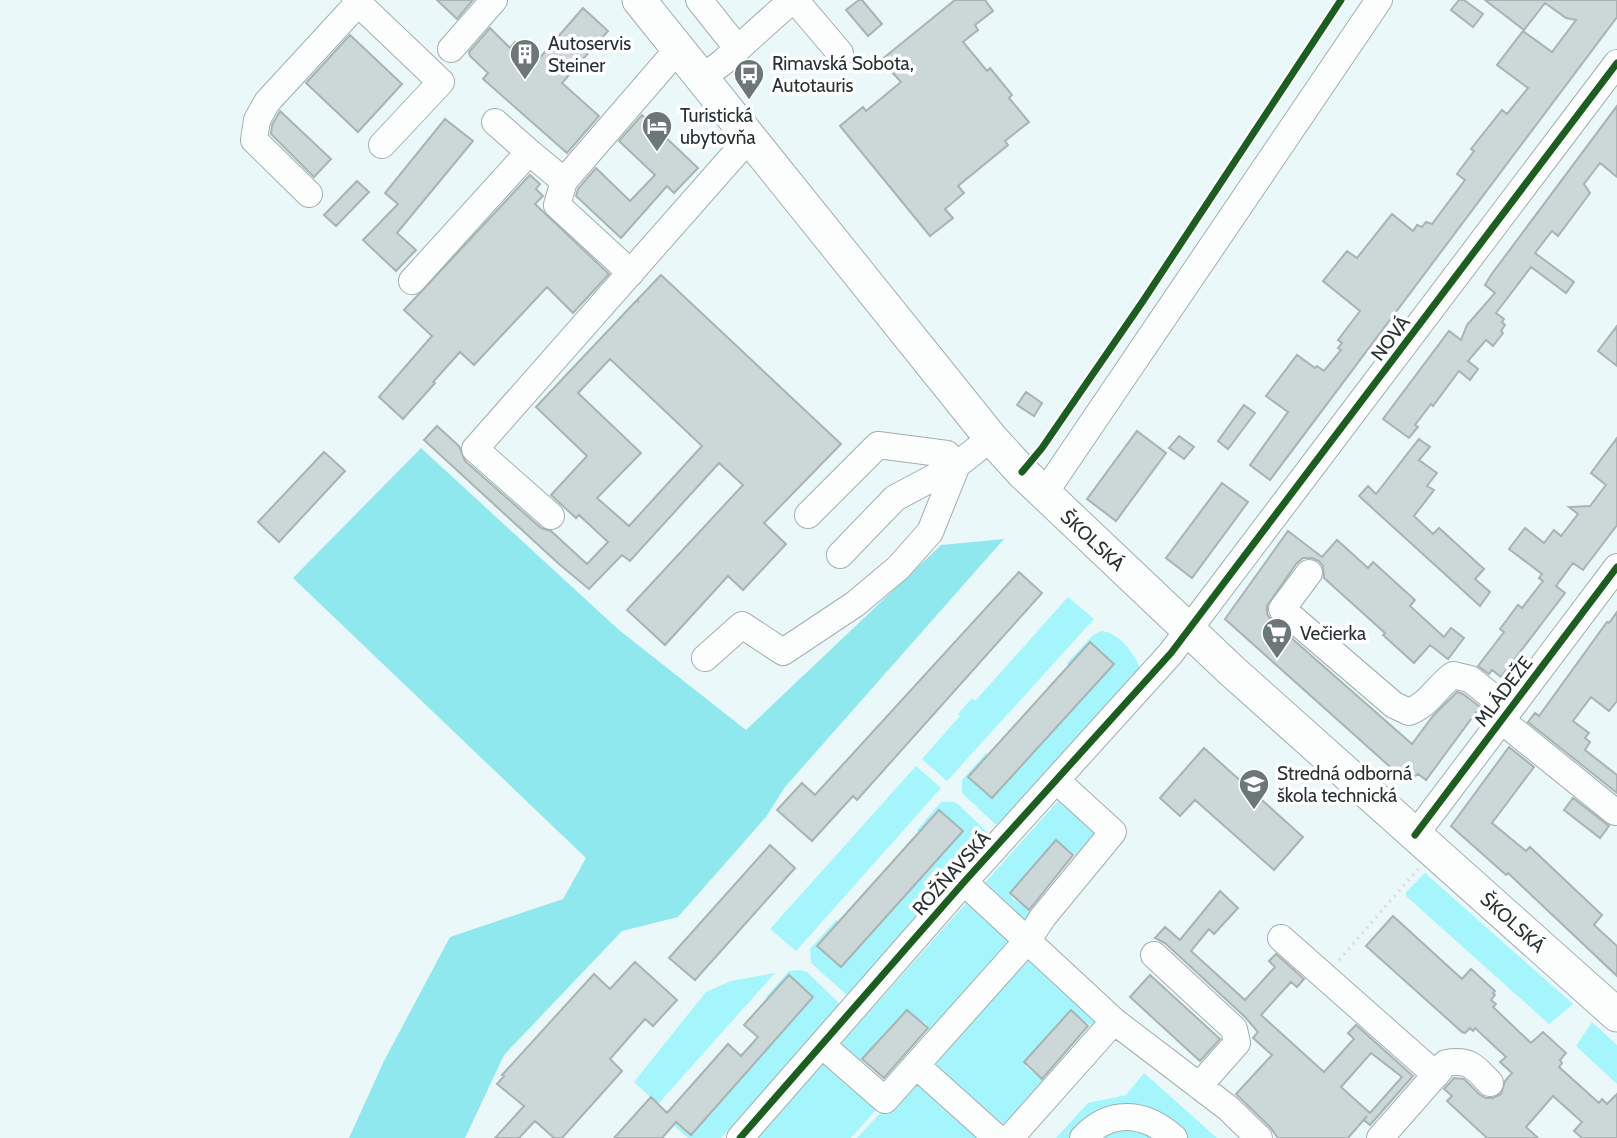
<svg xmlns="http://www.w3.org/2000/svg" width="1617" height="1138" font-family="Cabin,sans-serif">
<style>
.green{fill:#a5f5fc}
.forest{fill:#90e8ef}
.building{fill:#ccd7d8;stroke:#a8b3b3;stroke-width:2;fill-rule:evenodd}
.lines{fill:none;stroke-linecap:round;stroke-linejoin:round}
.minor-casing{stroke:#a4aeaf;stroke-width:28}
.major-casing{stroke:#a4aeaf;stroke-width:35}
.path{stroke:#dbdedf;stroke-width:3.5;stroke-dasharray:2 5;stroke-linecap:butt}
.minor{stroke:#fcfefe;stroke-width:26}
.major{stroke:#fcfefe;stroke-width:33}
.cycleway-casing{stroke:#fff;stroke-width:11}
.cycleway{stroke:#1b5e20;stroke-width:7}
.labels{text-anchor:middle;stroke-width:7;stroke-linejoin:round;paint-order:stroke}
.poi-label{font-size:19px;fill:#283232;stroke:#fff;text-anchor:start}
.street-label{font-size:19px;fill:#283232;stroke:#fff}
</style>
<rect width="100%" height="100%" fill="#eaf8f9"/>
<!-- green -->
<path class="green" d="M1068,597L1094,619L947,781L922,759L960,716L958,714L972,698L975,701Z
M1101,631C1119,632 1136,655 1141,671L1002,825L995,824L962,793V780L986,753L988,755L968,777L992,798L1113,664L1090,642L1069,665L1067,663L1093,635Z
M916,766L941,788L796,951L770,929Z
M1059,800L1101,832L1078,857L1056,840L1010,893L1012,898L1034,914L1025,923L983,885Z
M941,802H954L959,805L988,833L990,838L849,995H847L811,963L810,949L836,920L838,922L817,946L841,967L963,831L939,810L919,832L917,830Z
M1425,873L1573,1004L1549,1024L1406,896V892Z
M968,901L1013,938L931,1031L924,1022L922,1023L907,1010L860,1062L887,1085L838,1047Z
M1030,955L1100,1015L1093,1027L1071,1011L1024,1062L1026,1067L1048,1084L1005,1131L930,1061Z
M801,970L807,972L841,1005L721,1138H688L674,1126L812,997L789,976L768,999L766,997L789,971Z
M775,973L658,1104L634,1082L706,992L731,981Z
M1592,1022L1617,1045V1084L1576,1046Z
M825,1061L881,1104L851,1138H757Z
M1144,1073L1217,1138H1056L1088,1103L1126,1095Z
M916,1079L988,1138H857L906,1085Z"/>
<!-- forest -->
<path class="forest" d="M421,448L619,630L746,730L941,545L1004,539L785,787L766,817L678,917L622,931L504,1055L465,1138H349L384,1061L450,937L563,899L586,858L293,578Z"/>
<!-- building -->
<path class="building" d="M437,0H473L457,19Z
M859,0H862L882,24L868,36L846,10Z
M955,0H985L993,11L975,25L978,30L963,42L987,71L990,68L1012,95L1009,98L1029,122L1005,141L1008,145L958,186L964,193L945,209L953,218L930,236L840,126L863,107L866,111L901,82L881,60Z
M1459,0H1464L1483,14L1473,27L1451,10Z
M1485,0H1617V17L1270,480L1250,465L1288,412L1266,396L1297,355L1315,368L1317,366L1324,371L1341,350L1338,348L1342,343L1338,340L1360,311L1323,281L1347,251L1357,258L1392,214L1413,231L1417,225L1422,227L1426,222L1432,224L1465,180L1457,174L1474,151L1471,149L1502,110L1507,114L1528,88L1497,65L1523,31L1552,52L1576,20L1566,18L1545,3L1524,30Z
M583,8L608,31L562,83L599,116L567,153L483,79L488,73L470,56L469,52L490,28L510,48L515,42L537,61Z
M350,35L402,84L358,132L306,83Z
M1617,106V177L1600,163L1584,184L1590,193L1558,236L1552,231L1535,253L1574,282L1566,293L1531,267L1496,313L1504,319L1502,322L1505,325L1501,331L1503,333L1493,346L1486,340L1468,361L1478,369L1470,380L1459,371L1433,406L1431,404L1415,425L1418,427L1409,438L1383,419L1449,331L1461,340L1467,325L1495,293L1485,285L1491,275Z
M280,111L331,159L314,177L271,134L272,125Z
M642,115L698,168L674,193L667,186L621,238L576,196L578,189L596,168L630,201L655,175L619,141Z
M445,119L473,141L397,233L416,250L396,271L363,240L398,204L385,193Z
M530,175L540,184L536,189L543,196L535,204L609,274L573,313L547,287L474,365L460,352L433,382L435,383L403,419L379,397L432,336L404,310Z
M357,181L369,192L336,226L324,215Z
M661,275L841,444L764,523L786,544L743,590L728,576L665,645L627,610L743,485L719,463L630,561L622,555L589,589L559,564L424,440L437,426L459,446L465,461L541,528L551,531L587,564L608,542L579,515L576,518L551,495L587,456L536,407L637,300L638,301V299ZM610,359L702,446L629,526L597,498L641,453L578,393Z
M1617,326V366L1598,351Z
M1026,392L1042,403L1034,416L1017,405Z
M1244,405L1255,413L1228,449L1218,441Z
M1137,431L1166,453L1116,521L1087,499Z
M1179,436L1194,447L1184,459L1169,448Z
M1617,438V525L1583,570L1573,563L1556,586L1565,593L1501,677L1492,670L1489,674L1478,666L1504,632L1500,629L1518,605L1522,608L1543,581L1539,578L1542,574L1509,549L1525,528L1544,543L1554,530L1561,536L1578,514L1569,507L1590,506L1606,485L1591,473Z
M1419,439L1430,447L1419,460L1437,473L1427,486L1434,490L1414,516L1433,534L1439,528L1484,569L1475,579L1490,592L1480,606L1359,496L1368,486L1376,494Z
M324,452L345,471L279,542L258,522Z
M1222,483L1248,502L1192,578L1166,558Z
M1288,531L1322,557L1337,540L1368,568L1373,562L1415,600L1410,606L1444,637L1451,628L1464,638L1448,659L1430,645L1414,663L1383,635L1385,633L1324,578L1323,566L1319,561L1312,558H1303L1296,564L1267,606V614L1272,621L1412,744L1433,716L1457,692L1463,694L1480,707L1426,780L1418,774L1407,782L1225,619Z
M1019,572L1042,593L857,800L853,796L812,841L777,810L802,783L815,795Z
M1617,612V701L1609,711L1591,697L1573,721L1589,733L1585,738L1590,742L1585,750L1617,775V793L1528,722L1535,713L1539,716L1607,622L1609,623Z
M1090,642L1114,664L992,798L968,777Z
M1509,747L1534,767L1492,823L1526,851L1530,847L1602,915L1594,925L1617,946V976L1508,873L1506,875L1451,826Z
M1204,748L1303,837L1274,870L1195,800L1180,816L1160,798Z
M1573,798L1609,826L1600,838L1564,810Z
M939,810L963,831L841,967L817,946Z
M1056,840L1073,855L1029,910L1010,893Z
M770,845L795,868L695,980L669,958Z
M1220,891L1238,908L1214,934L1209,929L1191,951L1245,1000L1275,967L1269,961L1276,954L1304,979L1297,987L1291,982L1261,1015L1324,1072L1354,1039L1348,1033L1356,1025L1413,1076L1370,1125L1364,1120L1367,1116L1348,1138H1278L1270,1127L1236,1094L1272,1055L1253,1038L1258,1032L1245,1017L1165,943L1155,938L1165,927L1180,940ZM1371,1053L1402,1077L1370,1113L1341,1087Z
M1393,916L1462,979L1471,969L1495,991L1493,993L1495,995L1491,1000L1496,1004L1493,1007L1531,1043L1543,1032L1566,1053L1560,1060L1562,1063L1559,1067L1599,1103L1602,1099L1607,1104L1617,1094V1138H1582L1574,1131L1582,1122L1553,1096L1526,1127L1538,1138H1487L1447,1101L1452,1096L1444,1089L1454,1078L1464,1079L1479,1094L1486,1098H1493L1501,1094L1505,1081L1512,1073L1500,1062L1506,1057L1475,1028L1473,1031L1470,1028L1465,1033L1462,1032L1366,946Z
M635,962L677,1000L653,1026L645,1019L610,1059L622,1071L562,1138H554L535,1121L519,1138H495L524,1106L497,1084L504,1076L502,1075L594,974L610,989Z
M789,975L813,997L691,1135L676,1122L662,1138H614L651,1097L667,1113L728,1044L741,1056L758,1037L744,1025Z
M1150,975L1220,1039L1200,1061L1130,997Z
M907,1010L928,1028L884,1078L862,1059Z
M1071,1010L1088,1026L1042,1079L1024,1062Z"/>
<g class="lines">
<!-- minor casing -->
<g class="minor-casing">
<path id="minor" d="M355,0L441,82L382,145
M699,0L738,49
M795,0L840,53
M451,49L494,0
M702,78L723,62L792,0
M495,122L529,152
M564,181L557,205L631,273
M309,194L254,140L257,120L267,102L361,0
M412,281L529,152L564,181L678,49
M1044,494L1379,0
M808,515L878,445L947,454L957,465L895,498L840,555
M551,516L475,449L750,137
M1309,573L1282,609L1394,705L1409,712C1431,703 1435,688 1453,675L1470,679L1509,710
M705,658L742,625L783,652L855,604L898,568L930,532L957,465L991,438
M1501,720L1615,812
M1415,835L1617,567
M964,882L1114,1021L1010,1138
M1281,938L1436,1075
M1154,955L1234,1029L1237,1043L1199,1086
M1114,1021L1228,1108L1259,1138
M822,1045L885,1100L1027,941L1043,917L1113,832L1056,780
M917,1066L997,1138
M740,1138L964,882L1171,653L1617,63
M1083,1138C1111,1108 1145,1112 1174,1138
M1380,1138L1446,1063C1470,1059 1475,1067 1490,1083"/>
</g>
<!-- major casing -->
<g class="major-casing">
<path id="major" d="M639,0L991,438L1022,472L1232,671L1617,1015"/>
</g>
<!-- path -->
<path class="path" d="M1339,960L1419,868"/>
<!-- minor -->
<use href="#minor" class="minor"/>
<!-- major -->
<use href="#major" class="major"/>
<!-- cycleway casing -->
<g class="cycleway-casing">
<path id="cycleway" d="M1022,472L1042,448L1143,301L1341,0
M1415,835L1617,567
M740,1138L964,882L1171,653L1617,63"/>
</g>
<!-- cycleway -->
<use href="#cycleway" class="cycleway"/>
</g>
<!-- icons -->
<defs>
<g id="building-pin" transform="scale(1.575)"><path d="M0 17L-7.5 6A9.5 9.5 0 1 1 7.5 6Z" fill="#6c7778" stroke="#fff"/><path d="M-4-6H4V6H1V3H-1V6H-4ZM-2.5-4.3h1.7v1.8h-1.7ZM.8-4.3h1.7v1.8H.8ZM-2.5-1h1.7V.8h-1.7ZM.8-1h1.7V.8H.8Z" fill="#fff"/></g>
<g id="bus-pin" transform="scale(1.575)"><path d="M0 17L-7.5 6A9.5 9.5 0 1 1 7.5 6Z" fill="#6c7778" stroke="#fff"/><path d="M-5-6H5V4H4V6H2V4H-2V6H-4V4H-5ZM-3.5-4V0h7V-4ZM-3.5 1.2v1.5H-2V1.2ZM2 1.2v1.5H3.5V1.2Z" fill="#fff"/></g>
<g id="hotel-pin" transform="scale(1.575)"><path d="M0 17L-7.5 6A9.5 9.5 0 1 1 7.5 6Z" fill="#6c7778" stroke="#fff"/><path d="M-6-4.5h1.5V1H6V5H4.5V3h-9V5H-6ZM-4 0a1.8 1.8 0 1 1 3.6 0ZM.5 0V-2.5h3Q6-2.5 6 0Z" fill="#fff"/></g>
<g id="supermarket-pin" transform="scale(1.575)"><path d="M0 17L-7.5 6A9.5 9.5 0 1 1 7.5 6Z" fill="#6c7778" stroke="#fff"/><path d="M-6-5.5h2.5l.6 2H6L4.5 2H-2.5L-4.4-4H-6ZM-1.5 3.2a1.3 1.3 0 1 0 .1 0ZM3 3.2a1.3 1.3 0 1 0 .1 0Z" fill="#fff"/></g>
<g id="school-pin" transform="scale(1.575)"><path d="M0 17L-7.5 6A9.5 9.5 0 1 1 7.5 6Z" fill="#6c7778" stroke="#fff"/><path d="M0-5L7-2L0 1L-7-2ZM-4 1L0 2.5L4 1V4Q0 6-4 4Z" fill="#fff"/></g>
</defs>
<g fill-rule="evenodd">
<use href="#building-pin" x="525" y="54"/>
<use href="#bus-pin" x="749" y="74"/>
<use href="#hotel-pin" x="657" y="126"/>
<use href="#supermarket-pin" x="1277" y="633"/>
<use href="#school-pin" x="1254" y="784"/>
</g>
<g class="labels">
<!-- poi labels -->
<g class="poi-label">
<text x="548" y="50">Autoservis<tspan x="548" dy="22">Steiner</tspan></text>
<text x="772" y="70">Rimavská Sobota,<tspan x="772" dy="22">Autotauris</tspan></text>
<text x="680" y="122">Turistická<tspan x="680" dy="22">ubytovňa</tspan></text>
<text x="1300" y="640">Večierka</text>
<text x="1277" y="780">Stredná odborná<tspan x="1277" dy="22">škola technická</tspan></text>
</g>
<!-- street labels -->
<g class="street-label">
<text transform="translate(1390 338) rotate(-53)" y="7">NOVÁ</text>
<text transform="translate(1093 540) rotate(43)" y="7">ŠKOLSKÁ</text>
<text transform="translate(1503 691) rotate(-53)" y="7">MLÁDEŽE</text>
<text transform="translate(951 873) rotate(-48)" y="7">ROŽŇAVSKÁ</text>
<text transform="translate(1513 922) rotate(42)" y="7">ŠKOLSKÁ</text>
</g>
</g>
</svg>
